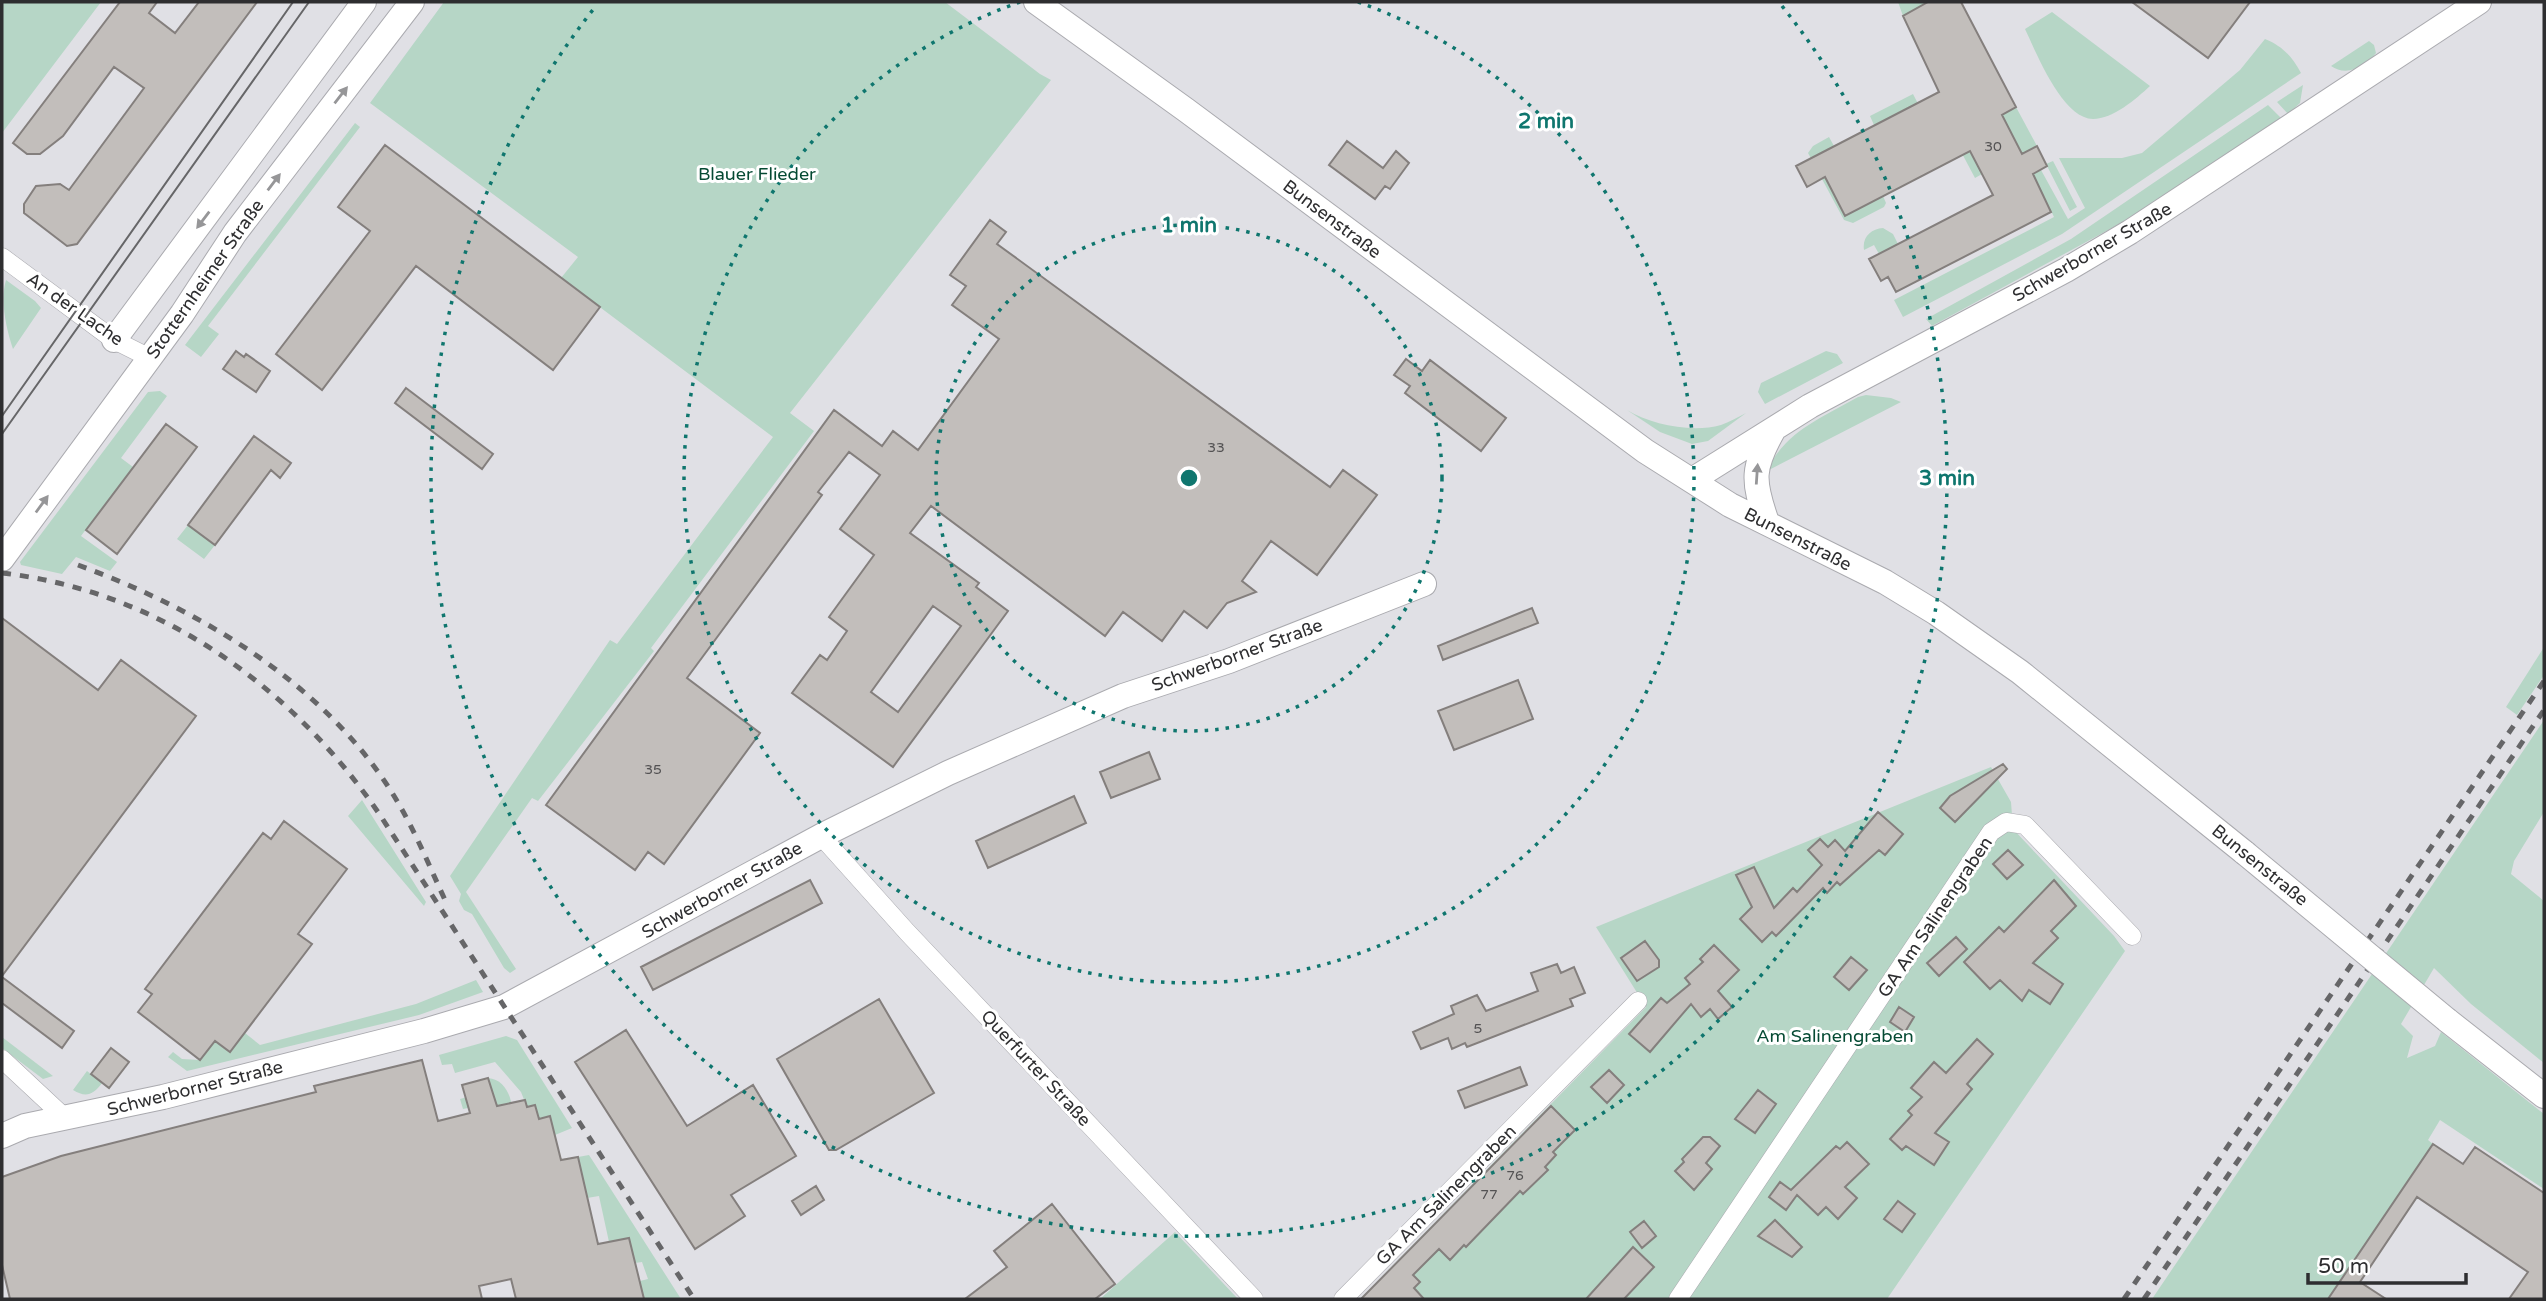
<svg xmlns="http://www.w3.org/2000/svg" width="2546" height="1301" font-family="'Varela Round',sans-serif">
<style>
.green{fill:#b6d6c6}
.building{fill:#c2bebb;stroke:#847f7d;stroke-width:2;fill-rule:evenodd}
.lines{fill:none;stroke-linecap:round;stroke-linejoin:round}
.street-casing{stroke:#aaaaaf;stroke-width:19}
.secondary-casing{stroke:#aaaaaf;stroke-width:26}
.street{stroke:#fff;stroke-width:18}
.secondary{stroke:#fff;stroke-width:24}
.tram{stroke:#666668;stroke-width:2}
.rail{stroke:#666668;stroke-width:5;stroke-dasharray:9 9;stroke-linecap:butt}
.secondary-bridge-casing{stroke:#aaaaaf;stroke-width:26;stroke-linecap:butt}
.secondary-bridge{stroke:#fff;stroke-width:24}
.oneway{fill:#969698}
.ring{fill:none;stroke:#0f766e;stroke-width:3.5;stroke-dasharray:3.5 7}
.labels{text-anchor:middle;stroke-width:6;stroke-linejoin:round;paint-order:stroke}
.number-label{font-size:14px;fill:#535253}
.park-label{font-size:18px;fill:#054a33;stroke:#fff}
.street-label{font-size:18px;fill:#2e2e30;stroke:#fff}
.centre{fill:#0f766e;stroke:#fff;stroke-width:3.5}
.ring-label{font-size:21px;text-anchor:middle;font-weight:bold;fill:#0f766e;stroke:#fff;stroke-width:6;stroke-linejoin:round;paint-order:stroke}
</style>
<rect width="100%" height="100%" fill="#e0e0e5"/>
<!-- green -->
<path class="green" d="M2,2H101L2,133Z
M444,2H945L1040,74L1051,80L790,413L814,431L651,648L654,651L538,801L532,798L466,892L516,969L510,973L504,968L472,914L464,910L459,901L461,894L450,876L610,640L617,644L773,437L561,278L578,257L370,103Z
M1898,2H1928L1903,16Z
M2052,12L2150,86C2136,99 2113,119 2093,119C2062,118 2037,54 2025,29Z
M2265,39C2282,46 2292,56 2301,73L2062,234L1903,317L1894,300L2054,217L2033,174L2041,170L2068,219L2085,208L2059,158H2122L2142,153L2240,70Z
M2369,41L2374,45L2376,53C2366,67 2346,77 2331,66Z
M2303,85L2300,103L2288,114L2277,102Z
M1913,94L1930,127L1926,129L1913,105L1874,125L1870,116Z
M2268,105L2281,118L2121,223L1932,326L1926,319L2071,239Z
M2016,107L2037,146L2021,154L2002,115Z
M355,123L360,127L208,326L219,334L201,357L185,345Z
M1829,137L1834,146L1814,157L1845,216L1883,196L1886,203L1884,207L1853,223L1844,220L1808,153L1813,146Z
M1965,142L1982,174L1975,178L1958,146Z
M2053,161L2077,207L2070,211L2046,164Z
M1883,228L1893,234L1898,244L1879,254L1874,245L1864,250C1862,237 1871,229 1883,228Z
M6,280L35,301L41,308L13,349C6,328 0,300 6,280Z
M1826,351L1837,354L1843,363L1765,404L1758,392L1761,383Z
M160,391L167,396L121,458L133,467L81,536L117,562L110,571L76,557L62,574L21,565L20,562L148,392Z
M1866,395L1891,398L1901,402L1767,471C1784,432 1823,417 1858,397Z
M1627,410C1652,425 1692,433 1721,425C1729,422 1738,417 1746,413L1708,441L1692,444L1660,432Z
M188,525L215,545L204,559L177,539Z
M2544,647V675L2517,715L2506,707Z
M2544,720V812L2514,861L2511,874L2544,901V1063L2471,1004L2434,968L2401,1024L2413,1036L2407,1058L2435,1046L2441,1032L2544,1114V1189L2440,1120L2428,1140L2433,1144L2328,1299H2152Z
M1991,767L2011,802L2013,829L2114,936L2125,951L1887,1299H1360L1646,1007L1596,927Z
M362,800L426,902L424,906L348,816Z
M476,980L483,992L419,1015L187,1071L168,1057L173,1052L182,1059L200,1060L215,1041L230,1052L245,1033L260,1045L416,1004Z
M506,1036L517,1040L572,1128L555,1135L550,1116L539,1119L535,1106L527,1107L521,1092L495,1062L455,1073L452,1064L442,1065L439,1055Z
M2,1037L53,1076L43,1079L2,1048Z
M87,1071L102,1083C93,1095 86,1098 73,1090Z
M488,1078C504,1079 512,1096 512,1111L473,1107L463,1109L460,1099L492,1090Z
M589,1155L681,1299H644L640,1281L648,1279L642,1262L635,1263L629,1238L609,1242L599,1196L587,1198L578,1157Z
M1175,1232L1238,1299H1100Z"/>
<!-- building -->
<path class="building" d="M120,2H157L149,13L175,33L199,2H257L77,244L67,246L24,213V204L36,186L60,184L69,190L144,88L114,67L63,136L40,154H27L13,143Z
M1928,2H1961L2016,107L2002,115L2022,154L2037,146L2047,166L2033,174L2051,212L1896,292L1888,277L1881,281L1869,259L1993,195L1970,151L1845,216L1825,177L1807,187L1796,166L1939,92L1903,16Z
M2132,2H2250L2208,58Z
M1347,141L1383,168L1396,151L1409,163L1390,189L1385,186L1375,199L1329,165Z
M385,145L600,307L553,370L416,266L322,390L276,354L370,231L338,207Z
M990,220L1006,232L997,244L1330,487L1343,470L1377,495L1317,575L1271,541L1242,581L1256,592L1227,603L1207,628L1184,611L1162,641L1123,612L1105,636L931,506L910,533L979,583L976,587L1008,611L893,767L792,693L820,655L827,660L847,631L829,617L874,555L840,529L880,475L849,452L818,492L822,495L687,678L760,733L664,864L648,852L635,870L546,805L834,410L882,446L893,431L918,450L999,339L952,305L966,286L950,275ZM933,606L961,626L898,712L871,692Z
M236,351L244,357L246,354L270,371L256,392L223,369Z
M1406,359L1422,371L1430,360L1506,418L1481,451L1405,393L1410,386L1394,375Z
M406,388L493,454L482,469L395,403Z
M166,424L197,447L117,554L86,530Z
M254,436L291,463L280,478L271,470L215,545L188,525Z
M1532,608L1538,623L1443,660L1438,646Z
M2,618L98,690L121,660L196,716L2,976Z
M1518,680L1533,719L1454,750L1438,711Z
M1149,752L1160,779L1111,798L1100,772Z
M2003,764L2007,769L1955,822L1940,808L1950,796Z
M1074,796L1086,823L988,868L976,841Z
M1878,812L1903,834L1885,855L1879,850L1840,885L1837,882L1827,893L1823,888L1776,936L1772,932L1762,942L1740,919L1752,907L1736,875L1754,867L1774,908L1793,888L1797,892L1822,865L1808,850L1820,839L1828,847L1835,840L1845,851Z
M284,821L347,869L298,934L312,944L230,1052L215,1041L200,1060L138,1012L152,994L145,989L263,833L271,839Z
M2008,850L2023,865L2007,879L1993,864Z
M810,880L822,903L653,990L641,967Z
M2054,880L2076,906L2051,931L2058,938L2033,963L2063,984L2050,1004L2029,990L2022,1001L2000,980L1990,989L1964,962L1999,927L2004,932Z
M1956,937L1967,949L1939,976L1927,963Z
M1645,941L1659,960V967L1637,981L1621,958Z
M1714,945L1739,970L1718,991L1732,1007L1718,1019L1710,1009L1701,1017L1691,1004L1650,1052L1629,1034L1661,998L1667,1003L1690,984L1685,978L1703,962L1700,959Z
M1851,957L1867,970L1849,990L1834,977Z
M1557,964L1561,973L1574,967L1585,993L1570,999L1573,1006L1467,1047L1465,1043L1452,1049L1448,1038L1421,1049L1413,1032L1454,1014L1451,1006L1477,995L1486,1011L1538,991L1531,973Z
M2,977L74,1031L62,1048L2,1003Z
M879,999L934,1093L836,1150H829L777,1059Z
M1899,1007L1914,1017L1905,1032L1890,1022Z
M626,1030L687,1126L753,1085L796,1156L731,1195L745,1216L695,1249L575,1062Z
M1977,1039L1993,1054L1967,1084L1972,1089L1935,1133L1949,1142L1934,1165L1906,1146L1902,1150L1890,1139L1912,1115L1908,1111L1922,1097L1911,1088L1934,1062L1946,1073Z
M111,1048L129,1062L109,1088L91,1074Z
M422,1060L438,1121L470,1113L462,1085L488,1078L497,1106L525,1100L527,1107L535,1105L539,1119L550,1116L561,1160L578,1157L598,1244L629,1238L644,1299H516L511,1279L479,1286L482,1299H10L2,1265V1177L61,1156L316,1092L314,1086Z
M1520,1067L1527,1085L1465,1108L1458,1091Z
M1609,1070L1624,1085L1607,1103L1591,1087Z
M1758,1090L1776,1104L1755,1133L1735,1119Z
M1551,1106L1575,1130L1553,1152L1556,1155L1545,1167L1548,1170L1523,1194L1520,1191L1466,1247L1464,1245L1450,1260L1439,1249L1413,1275L1420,1282L1414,1288L1424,1299H1361Z
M1703,1137H1710L1720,1146L1706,1163L1712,1169L1694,1190L1675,1171L1684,1162L1682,1159Z
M1847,1142L1869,1164L1845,1187L1857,1198L1838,1219L1826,1207L1818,1215L1797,1195L1786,1210L1769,1197L1780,1182L1791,1190L1836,1146L1840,1149Z
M2433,1144L2463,1164L2475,1147L2544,1193V1299H2509L2528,1272L2417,1197L2360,1282L2386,1299H2328Z
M816,1186L824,1200L801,1215L792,1201Z
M1898,1201L1915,1214L1902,1232L1884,1219Z
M1052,1204L1115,1284L1095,1299H965L1007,1267L994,1251Z
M1775,1220L1802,1247L1792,1257L1758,1236Z
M1644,1221L1656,1236L1642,1248L1630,1232Z
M1633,1247L1654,1267L1624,1299H1586Z"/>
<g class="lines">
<!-- street casing -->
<g class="street-casing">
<path id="street" d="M2,257L114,340L150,358
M821,836L907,932L1254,1299
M2,1059L63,1116
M1343,1299L1638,1001
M1678,1299L1991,832L2006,822L2025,825L2132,936"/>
</g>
<!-- secondary casing -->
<g class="secondary-casing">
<path id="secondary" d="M1036,2L1186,110L1645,451L1730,505L1885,582L1936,613L2020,672L2245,853
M114,340L364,2
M1692,480L1810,406L2066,270L2130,232L2479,2
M1767,522C1752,480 1752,468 1774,429
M2,559L182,314L235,233L412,2
M2447,1020L2544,1096
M2,1136L25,1126L163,1097L424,1031L504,1007L821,836L948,773L1123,696L1229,661L1424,584"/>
</g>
<!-- street -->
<use href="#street" class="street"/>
<!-- secondary -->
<use href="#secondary" class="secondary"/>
<!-- tram -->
<path class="tram" d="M2,416L293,2
M2,434L309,2"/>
<!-- rail -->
<path class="rail" d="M78,565C198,609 321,681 391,791C413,826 428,863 445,900
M2,573C159,591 292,686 380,815L694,1299
M2124,1299L2544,681
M2144,1299L2544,710"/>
<!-- secondary-bridge casing -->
<g class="secondary-bridge-casing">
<path id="secondary-bridge" d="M2245,853L2447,1020"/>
</g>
<!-- secondary-bridge -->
<use href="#secondary-bridge" class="secondary-bridge"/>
</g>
<!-- one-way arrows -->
<defs><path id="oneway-solid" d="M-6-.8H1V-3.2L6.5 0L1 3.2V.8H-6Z" transform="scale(1.75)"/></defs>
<g class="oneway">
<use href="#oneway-solid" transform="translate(341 95) rotate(-52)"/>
<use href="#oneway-solid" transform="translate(274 182) rotate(-53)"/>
<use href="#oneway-solid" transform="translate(203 220) rotate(127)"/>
<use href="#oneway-solid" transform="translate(1757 474) rotate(-86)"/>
<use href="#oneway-solid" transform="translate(42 504) rotate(-54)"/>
</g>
<!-- distance rings -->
<g class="ring">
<circle cx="1189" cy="478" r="253"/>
<path d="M1358 2A505 505 0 1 1 1020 2"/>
<path d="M1782 6A758 758 0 1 1 596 6"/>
</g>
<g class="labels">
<!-- number labels -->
<g class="number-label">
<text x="1993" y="151">30</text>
<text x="1216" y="452">33</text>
<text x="653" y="774">35</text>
<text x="1478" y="1033">5</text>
<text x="1515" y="1180">76</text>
<text x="1489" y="1199">77</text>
</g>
<!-- park labels -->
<g class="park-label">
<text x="757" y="180">Blauer Flieder</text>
<text x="1835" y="1042">Am Salinengraben</text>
</g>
<!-- street labels -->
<g class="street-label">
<text transform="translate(1332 219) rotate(37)" y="6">Bunsenstraße</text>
<text transform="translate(2092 252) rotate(-30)" y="6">Schwerborner Straße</text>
<text transform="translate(205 279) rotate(-55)" y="6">Stotternheimer Straße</text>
<text transform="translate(75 309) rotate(35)" y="6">An der Lache</text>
<text transform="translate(1798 539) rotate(27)" y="6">Bunsenstraße</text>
<text transform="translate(1237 655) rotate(-20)" y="6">Schwerborner Straße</text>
<text transform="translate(2260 865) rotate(39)" y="6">Bunsenstraße</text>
<text transform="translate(722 890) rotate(-29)" y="6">Schwerborner Straße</text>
<text transform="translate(1935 917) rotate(-56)" y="6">GA Am Salinengraben</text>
<text transform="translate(1036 1068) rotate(47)" y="6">Querfurter Straße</text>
<text transform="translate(195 1088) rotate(-14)" y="6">Schwerborner Straße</text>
<text transform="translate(1446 1195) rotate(-45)" y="6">GA Am Salinengraben</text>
</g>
</g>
<circle cx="1189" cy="478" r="10" class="centre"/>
<g class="ring-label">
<text x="1546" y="128">2 min</text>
<text x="1189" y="232">1 min</text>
<text x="1947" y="485">3 min</text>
</g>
<!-- border -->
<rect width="2546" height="1301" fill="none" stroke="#2e2e30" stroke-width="7"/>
<!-- scale -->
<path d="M2308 1273v10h158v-10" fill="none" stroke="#2e2e30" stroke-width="3.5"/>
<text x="2318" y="1273" font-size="21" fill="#2e2e30" stroke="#ffffff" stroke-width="5" paint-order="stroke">50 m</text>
</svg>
